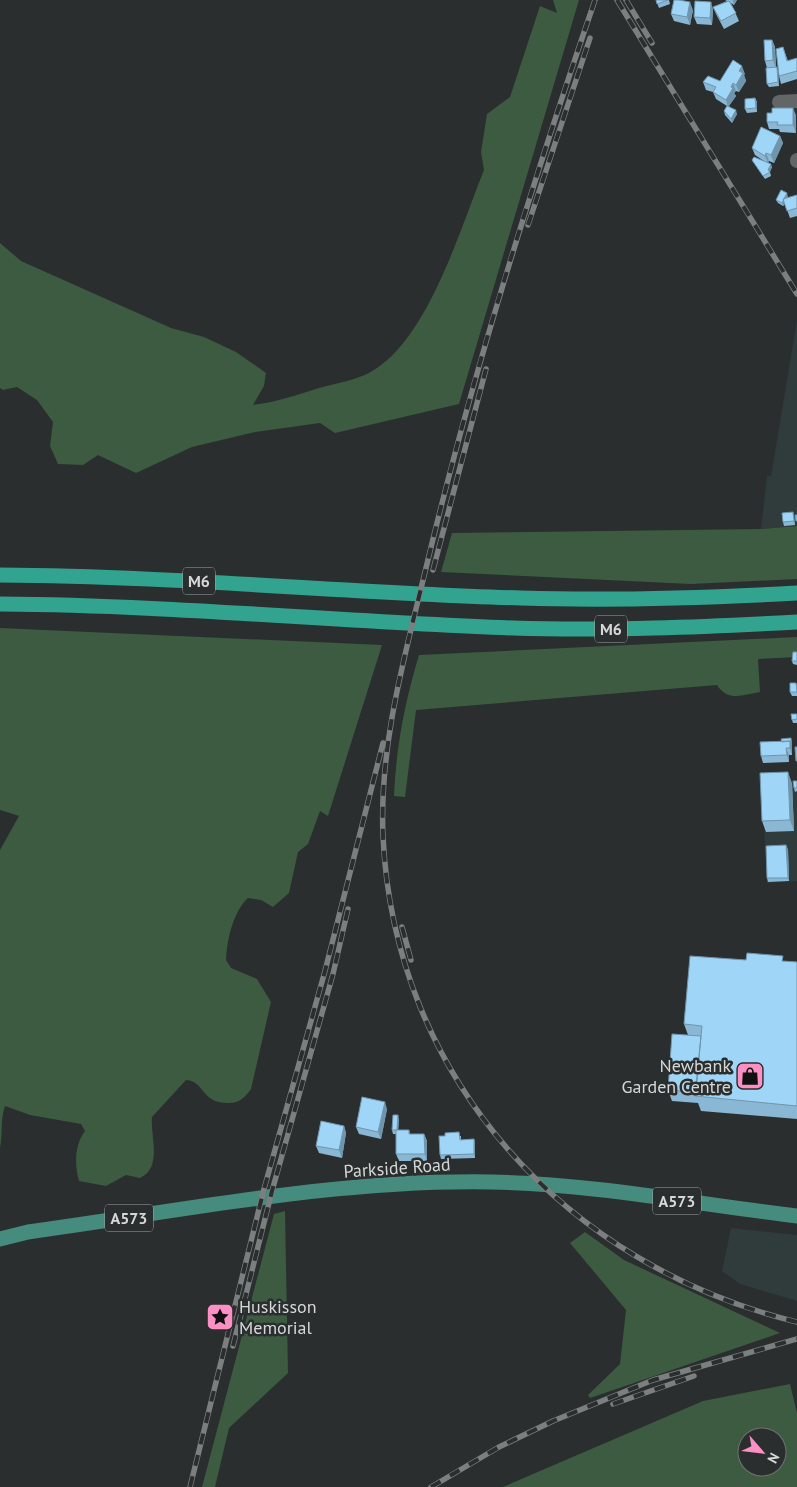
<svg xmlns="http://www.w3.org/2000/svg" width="797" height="1487" font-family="'PT Sans',sans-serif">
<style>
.built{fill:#303b3c}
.green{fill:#3c5b41;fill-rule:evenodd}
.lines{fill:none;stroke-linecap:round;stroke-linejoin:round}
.street{stroke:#626667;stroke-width:14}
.primary{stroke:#458b7e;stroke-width:15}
.highway{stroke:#32a38e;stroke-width:15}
.rail-casing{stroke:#7c7f7f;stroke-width:5.5}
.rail{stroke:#2a2e2e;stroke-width:4;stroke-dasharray:11;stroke-linecap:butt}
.wall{fill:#89b7d4}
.shaded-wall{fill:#6f95ac}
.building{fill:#9fd5f6;stroke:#6f95ac}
.labels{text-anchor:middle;stroke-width:5;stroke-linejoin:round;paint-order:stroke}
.shield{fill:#2a2e2e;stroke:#a2a5a5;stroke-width:1}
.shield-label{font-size:16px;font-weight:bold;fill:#d6d8d8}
.poi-label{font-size:18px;fill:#d6d8d8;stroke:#2a2e2e;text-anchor:end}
.street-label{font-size:18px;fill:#d6d8d8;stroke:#2a2e2e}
</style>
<rect width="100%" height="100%" fill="#2a2e2e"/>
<!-- built -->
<path class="built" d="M797,320V526L761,529L767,476H771Z
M797,783V881L767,883L762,784Z
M731,1228L797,1235V1301L740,1284L722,1271Z"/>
<!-- green -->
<path class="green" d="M553,0H579L459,404L335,433L320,423L255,432L192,447L136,473L98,455L83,465L58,464L50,446L53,422L37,400L17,387L3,390L0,388V243L21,261L171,328L204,337L236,352L266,373L264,386L253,405C276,402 298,395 319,388C336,383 359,380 374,370C429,336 460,229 484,170L481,152L487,114L510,97L540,6L557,13Z
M797,526V579L691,584L441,572L452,533L761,529Z
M0,628L382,645L328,816L320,811L308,844L298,852L289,893L273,907L261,900L248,898C233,912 227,940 226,960L231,968L257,979L271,1002L251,1089C245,1097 240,1103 229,1103C201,1104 205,1081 186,1080L152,1117C150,1135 163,1168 140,1178L126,1175L106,1186L79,1181C74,1164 75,1144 85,1131L81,1124L30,1115L5,1106C0,1120 3,1134 0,1148V850L19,816L0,810Z
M797,637V657L758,659L760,692C742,695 728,702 717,685L416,710L405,797L394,796C396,747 405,701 419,655Z
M285,1211L288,1373L229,1428L215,1487H202L274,1214Z
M585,1232L624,1260L780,1333L590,1398L588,1395L620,1364L626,1310L570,1243Z
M790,1384L797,1413V1487H503L703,1401ZM747,1437H777V1467H747Z"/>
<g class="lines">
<!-- street -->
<path class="street" d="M779,102L797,101
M797,161V160"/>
<!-- primary -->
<path class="primary" d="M0,1239L28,1232C181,1211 337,1179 492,1182C594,1184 696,1204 797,1216"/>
<!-- highway -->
<path class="highway" d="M0,575C174,576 347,593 521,598C613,601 705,598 797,593
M0,604C171,605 342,622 513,628C607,631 702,627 797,622"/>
<!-- rail casing -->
<g class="rail-casing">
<path id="rail" d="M595,0C531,187 472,375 426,568C405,655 379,745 383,836C394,1078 566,1266 797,1322
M617,0L797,294
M626,0L652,43
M528,225L590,38
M433,570L486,369
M402,927L411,960
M233,1346L272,1191L333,974L348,909
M613,1404L694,1376
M190,1487L264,1189L325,971L383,743
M431,1487L499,1447L553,1421L653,1380L797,1339"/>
</g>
<!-- rail -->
<use href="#rail" class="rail"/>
</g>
<!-- wall -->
<path class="wall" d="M656,0H669L670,4L659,8Z
M725,0H737L734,5L731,3L739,21L724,29L716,14L713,7L727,1Z
M713,9L712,25L697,24L694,17Z
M693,10L690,25L674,21L671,14Z
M772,40L775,47L776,67L778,71L779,86L769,87L767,84V68L765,61Z
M783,47L788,61L797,58V79L781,84L779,76Z
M745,74L744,75L746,81L739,92L736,91L734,93L736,96L729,106L737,114L732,123L725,115L724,111L727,106L716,99L713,92L706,90L703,82L720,81Z
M755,98L757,102V112L747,113L745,109Z
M796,115V133L780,132L779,129H769L767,122Z
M780,136L783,143L774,163L769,161L768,162L772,167L770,172L771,176L765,179L754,163L752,160L764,161L755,155L752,148Z
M797,195V216L790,218L785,204L783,206L778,203L776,200L788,197L787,198Z
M794,516L795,525L784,526L783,522Z
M797,652V665L793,664L792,661Z
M797,684V696H792L790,692Z
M797,714V723H793L792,720Z
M792,742V755H789V762L763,763L761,756Z
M797,781V791L795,792L794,788Z
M792,783L794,831L766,832L762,821Z
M788,849L789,881L768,882L767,878Z
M746,960L797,962V1119L701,1111L698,1103L672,1101L668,1090L688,1035L684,1024Z
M387,1109L381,1139L359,1134L356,1127Z
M399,1119L398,1130H409L410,1134H424L427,1141V1161H399L396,1154V1134H393L392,1130Z
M344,1126L346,1133L342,1158L319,1153L316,1146Z
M445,1136H461V1140L474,1139L475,1143V1158L441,1159L440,1155Z"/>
<!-- shaded-wall -->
<path class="shaded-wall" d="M733,0H737L734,5L733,1Z
M690,2L693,10L690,25L687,17Z
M711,2L713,9L712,25L710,18Z
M772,40L775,47L776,68L773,60Z
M742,66L745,74L744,75L746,81L739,92L736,85L739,71Z
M777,67L778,71L779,86L778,82Z
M733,83L736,91L734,93L736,96L728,107L726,100Z
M755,98L757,102V112L756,108Z
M793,108L796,115V133L793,125Z
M736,110L737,114L732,123L731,119Z
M780,136L783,143L774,163L771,155Z
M766,153L769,161L768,163L765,156Z
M771,164L772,167L769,173L768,170Z
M787,193L788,197L783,206L782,203Z
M791,738L792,742V755L790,748V741Z
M786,748L789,755V762L787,755Z
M788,772L792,783L794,831L790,820Z
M786,845L788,849L789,881L788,878Z
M385,1102L387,1109L381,1139L378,1132Z
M398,1115L399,1119L398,1134L397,1130Z
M344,1126L346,1133L342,1158L339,1150Z
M424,1134L427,1141V1161L425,1154Z
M474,1139L475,1143V1158L474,1154Z"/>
<!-- building -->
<path class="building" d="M656,0H668L657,4Z
M674,0H679L690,2L687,17L671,14Z
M695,1L711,2L710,18L694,17Z
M729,1L736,13L721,21L713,7Z
M764,40H772L773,60L765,61Z
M783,47L787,61L797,58V71L779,76L776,49Z
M733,60L742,66L739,71L743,73L736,85L733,83L731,87L733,88L726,100L713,92L716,87L703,82L708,76L720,81Z
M777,67L778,82L767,84L766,68Z
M755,98L756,108L745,109V99Z
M727,106L736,110L731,119L724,111Z
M772,108H793V125H777L778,122H767V113H772Z
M761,127L780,136L771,155L766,153L765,156L752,148Z
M754,157L771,164L768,170L770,172L763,176L752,160Z
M781,190L787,193L782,203L776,200Z
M797,195V208L787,211L783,199Z
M793,512L794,521L783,522L782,513Z
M795,515H797V521H796Z
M793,652H797V661H792Z
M790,683H796L797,692H790Z
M791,714H797V719L792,720Z
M791,738V745L790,741L782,742L781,739Z
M790,741V748H786L787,755L761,756L760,742Z
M795,747H797V761H796Z
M788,772L790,820L762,821L760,773Z
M793,781H797V788H794Z
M786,845L788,878H767L766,846Z
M747,953L783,956L782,961L797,962V1106L695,1096L702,1026L684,1024L690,956L746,960Z
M672,1034L701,1036L696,1092L668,1090Z
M362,1097L385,1102L378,1132L356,1127Z
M393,1115H398L397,1130H392Z
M321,1121L344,1126L339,1150L316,1146Z
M396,1130H409V1134H424L425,1154H396Z
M459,1132L460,1140L474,1139V1154L440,1155L439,1136H445V1133Z"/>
<!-- icons -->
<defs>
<g id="shop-square" transform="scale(1.4375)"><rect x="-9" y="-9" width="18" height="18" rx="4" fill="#fc8fc3" stroke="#2a2e2e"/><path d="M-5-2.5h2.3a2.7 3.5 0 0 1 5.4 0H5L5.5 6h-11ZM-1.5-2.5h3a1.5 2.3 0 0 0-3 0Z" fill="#111"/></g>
<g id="sight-square" transform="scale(1.4375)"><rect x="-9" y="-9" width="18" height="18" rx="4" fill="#fc8fc3" stroke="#2a2e2e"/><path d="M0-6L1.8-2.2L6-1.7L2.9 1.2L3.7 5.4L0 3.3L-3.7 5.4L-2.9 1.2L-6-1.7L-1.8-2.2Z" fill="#111"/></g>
</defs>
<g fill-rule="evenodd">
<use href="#shop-square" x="750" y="1076"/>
<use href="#sight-square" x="220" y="1317"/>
</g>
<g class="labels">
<!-- shield labels -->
<g class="shield">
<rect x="183" y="567.5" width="32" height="27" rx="4"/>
<rect x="595" y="615.5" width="32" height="27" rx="4"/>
<rect x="653" y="1187.5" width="48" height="27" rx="4"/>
<rect x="105" y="1204.5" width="48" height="27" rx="4"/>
</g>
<g class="shield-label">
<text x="199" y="587">M6</text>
<text x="611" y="635">M6</text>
<text x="677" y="1207">A573</text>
<text x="129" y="1224">A573</text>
</g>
<!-- poi labels -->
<g class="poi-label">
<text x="731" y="1072">Newbank<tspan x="731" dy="21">Garden Centre</tspan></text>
<text x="239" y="1313" text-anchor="start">Huskisson<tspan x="239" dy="21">Memorial</tspan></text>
</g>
<!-- street labels -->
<g class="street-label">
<text transform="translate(397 1168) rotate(-4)" y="6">Parkside Road</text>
</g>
</g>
<!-- north arrow -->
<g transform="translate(762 1452) rotate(118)"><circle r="24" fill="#2a2e2e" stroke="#6f7272"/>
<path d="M0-4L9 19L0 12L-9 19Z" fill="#fc8fc3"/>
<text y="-8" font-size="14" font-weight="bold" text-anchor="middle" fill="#d6d8d8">N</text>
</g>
</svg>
